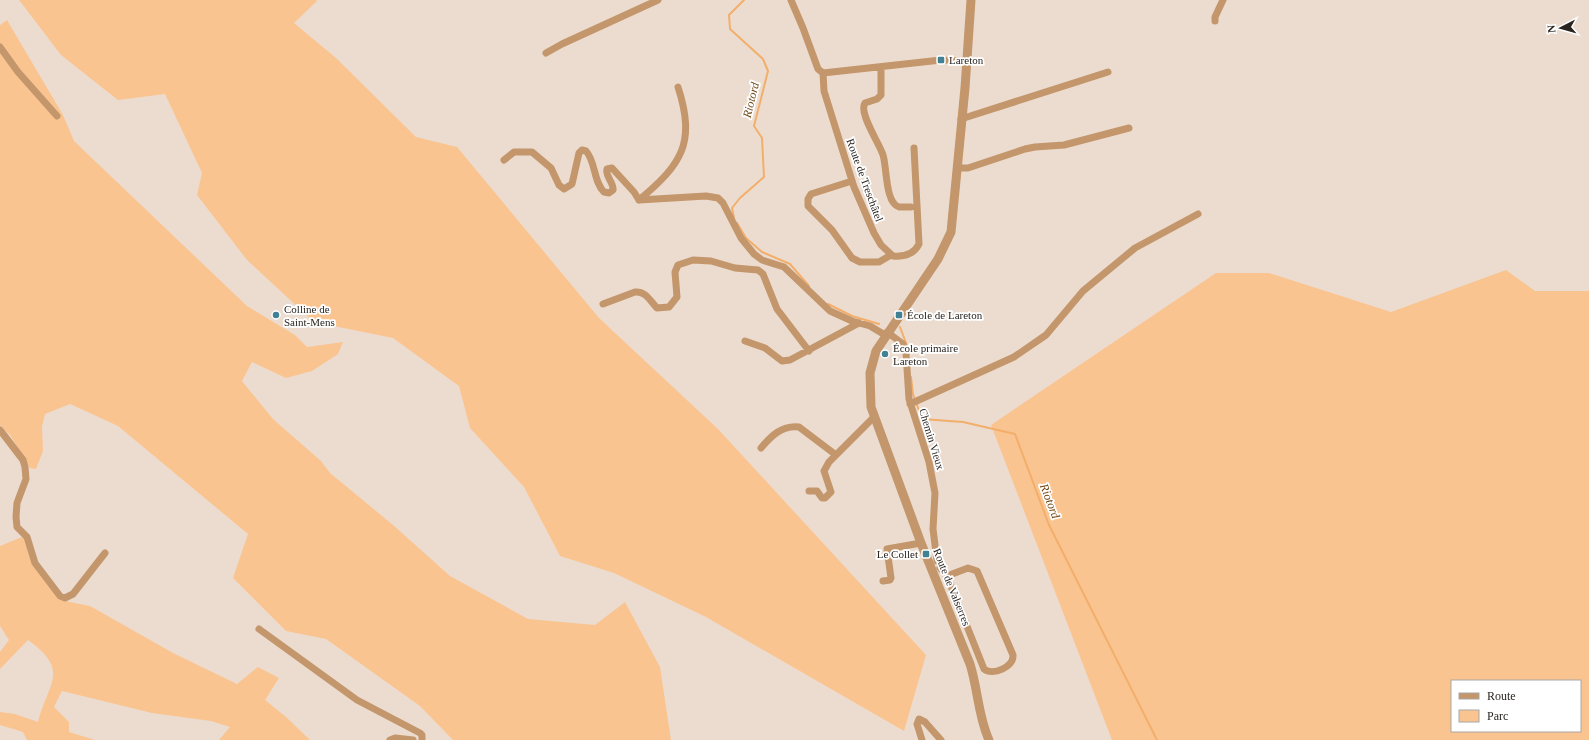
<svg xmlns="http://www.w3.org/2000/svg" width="1589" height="740" font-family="'Times New Roman',serif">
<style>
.green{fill:#fac490;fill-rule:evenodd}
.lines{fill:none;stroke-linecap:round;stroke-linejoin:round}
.stream{stroke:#f2ae6b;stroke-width:2}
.minor{stroke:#c3966b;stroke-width:7}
.tertiary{stroke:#c3966b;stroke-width:9}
.poi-dot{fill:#408193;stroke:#fff;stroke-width:1.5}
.labels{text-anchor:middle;stroke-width:3.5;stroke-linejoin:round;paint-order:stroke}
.poi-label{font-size:11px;fill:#29241f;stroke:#fff;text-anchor:start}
.street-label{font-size:11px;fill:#29241f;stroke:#fff}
.water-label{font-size:12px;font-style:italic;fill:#714512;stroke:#fff}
</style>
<rect width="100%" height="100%" fill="#ecdccf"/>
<!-- green -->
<path class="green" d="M19,0H316L317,1L294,23L336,58L416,137L457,147L599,318L718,429L926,655L904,731L706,617L614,573L560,556L524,487L470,428L459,386L393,338L314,322L247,260L197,195L202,173L165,94L118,100L61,55Z
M7,20L63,115L74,141L247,306L295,335L307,347L343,342L338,354L312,371L286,378L252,362L242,381L273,419L321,461L330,473L393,525L450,576L528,619L595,625L625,602L660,667L671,740H453L420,706L326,639L286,631L233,578L248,534L118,426L70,404L45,414L42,427L43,451L36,469L30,468L10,435L0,425V25Z
M1506,270L1535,291H1589V740H1112L991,425L1216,273H1269L1391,312ZM1452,681H1580V731H1452Z
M22,537L27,540L33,564L60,600L90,606L173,653L237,684L258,667L279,678L265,700L286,717L310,740H219L230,727L211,721L152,713L62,691L54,707L69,722V732L95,740H27L23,732L0,725V712L15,714L38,722C48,682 71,671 28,640L0,669V652L9,640L0,626V546Z"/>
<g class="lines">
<!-- stream -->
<path class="stream" d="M734,218L732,208L740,198L764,177L762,138L754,126L768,71L763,59L730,29L729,15L744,0
M737,223L746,238L762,252L790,264L809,286
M828,304L852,316L879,324
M900,327L909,351
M911,377L913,394L922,419L963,422L1015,434L1049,525L1157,740"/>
<!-- minor -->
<path class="minor" d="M791,0L803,28L818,69L823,73L941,60L961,61
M1215,21V17L1223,0
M0,47L18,72L57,116
M546,53L562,44L658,0
M881,67V95L877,99L865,103C858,113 880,144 883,155C887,167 885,203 899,207H911
M823,73L824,91L854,187L874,233L881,245L893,256C904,257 914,254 919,244L914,148
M961,119L1108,72
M504,160L514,152H532L551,168L559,185L564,189L572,184L579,153L582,150L586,151C596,162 593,181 604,192L609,193L613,190C614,182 605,177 607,169L612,168L634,192L639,200
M958,168H968L1025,149L1035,147L1064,145L1129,128
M852,181L811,194L808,199V206L832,230L852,258L860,262H879L891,255
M639,200L706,196L718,198L723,203L741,238L754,254L762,260L784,267L830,311L852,321L870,326L885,335
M639,200C682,164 696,143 678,87
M603,304L635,292C646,291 650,301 657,308L669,307L677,297L675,272L678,265L693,260L711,261L735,268L758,270L763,274L777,309L809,351
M887,332L903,344L906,353L909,399L929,462L935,493L933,529L937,561
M745,341L765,348L782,361L790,360L859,323
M910,404L1014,357L1046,335L1083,291L1135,248L1198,214
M0,430L23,460L25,467L26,479L17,503L16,517L17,527L27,537L35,563L60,596L65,598L73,594L105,553
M761,448C771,436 782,425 799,427L836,455
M809,491H817L822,498H825L831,492L824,471L829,462L874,417
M940,568L947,576L984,669C993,676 1014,667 1013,655L977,571L968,568L947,576
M883,581L890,580L891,578L887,549L921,543
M259,629L357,700L420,733L422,735V740
M390,740L395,738L413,740
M922,740L917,724L919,719L925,722L941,740"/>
<!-- tertiary -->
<path class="tertiary" d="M971,0L965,88L951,232L938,259L876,351L870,373L871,407L921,543L970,664C978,689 978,716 989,740"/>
</g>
<!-- markers -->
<g class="poi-dot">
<rect x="937" y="56" width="8" height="8" rx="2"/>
<circle cx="276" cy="315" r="4"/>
<rect x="895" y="311" width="8" height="8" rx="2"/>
<circle cx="885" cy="354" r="4"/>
<rect x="922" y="550" width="8" height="8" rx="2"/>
</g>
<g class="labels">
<!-- poi labels -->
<g class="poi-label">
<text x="949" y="64">Lareton</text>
<text x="284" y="313">Colline de<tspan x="284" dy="13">Saint-Mens</tspan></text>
<text x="907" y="319">École de Lareton</text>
<text x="893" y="352">École primaire<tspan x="893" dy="13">Lareton</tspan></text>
<text x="918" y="558" text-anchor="end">Le Collet</text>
</g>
<!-- street labels -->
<g class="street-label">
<text transform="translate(865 180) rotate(70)" y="4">Route de Treschâtel</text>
<text transform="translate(932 439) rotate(73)" y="4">Chemin Vieux</text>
<text transform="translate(952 587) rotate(68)" y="4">Route de Valserres</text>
</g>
<!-- water labels -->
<g class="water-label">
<text transform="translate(751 100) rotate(-76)" y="4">Riotord</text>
<text transform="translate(1050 501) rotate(69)" y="4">Riotord</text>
</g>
</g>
<!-- legend -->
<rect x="1451" y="680" width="130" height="52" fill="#ffffff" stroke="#a9a7a5"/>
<rect x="1459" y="693" width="20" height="6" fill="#c3966b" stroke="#a9a7a5"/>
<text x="1487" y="700" font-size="12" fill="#29241f">Route</text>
<rect x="1459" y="710" width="20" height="12" fill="#fac490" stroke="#a9a7a5"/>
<text x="1487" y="720" font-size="12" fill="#29241f">Parc</text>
<!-- north arrow -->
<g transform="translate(1561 28) rotate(264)" stroke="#ffffff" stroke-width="3" paint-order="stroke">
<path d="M0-3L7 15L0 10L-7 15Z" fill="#29241f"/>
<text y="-6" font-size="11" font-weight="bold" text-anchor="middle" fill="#29241f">N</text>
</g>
</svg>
